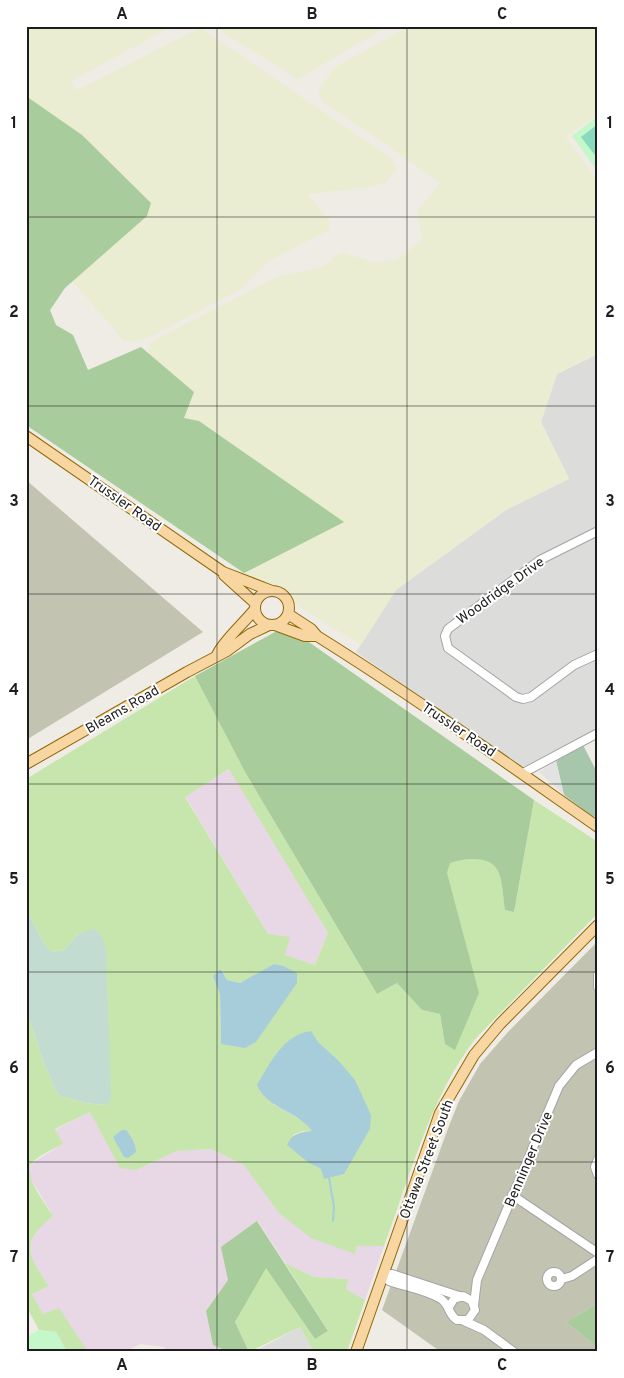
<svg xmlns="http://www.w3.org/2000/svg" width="624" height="1378" font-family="Overpass,sans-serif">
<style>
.residential{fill:#dcdcdb}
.industrial{fill:#e8d7e4}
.construction{fill:#c2c3b1}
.farmland{fill:#eaedd1}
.grass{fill:#c7e6ae;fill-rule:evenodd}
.forest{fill:#a8cc9c}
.wetland{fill:#c3dcd1}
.cemetery{fill:#a7c7ad}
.park{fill:#c4f7ca}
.pitch{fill:#87dabd}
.parking{fill:#e2e2e2}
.water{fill:#a8cdda}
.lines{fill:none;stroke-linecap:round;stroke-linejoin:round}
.stream{stroke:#a8cdda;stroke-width:2}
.minor-casing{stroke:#a5a5a5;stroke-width:10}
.major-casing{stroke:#916908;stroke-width:12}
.minor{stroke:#fff;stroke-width:8}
.major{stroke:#f7d6a2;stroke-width:10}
.grid{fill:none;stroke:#1e1e1e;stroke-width:1;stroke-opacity:0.55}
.labels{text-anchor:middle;stroke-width:4;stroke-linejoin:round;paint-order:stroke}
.street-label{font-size:14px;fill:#1e1e1e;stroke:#fff}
.neatline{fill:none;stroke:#1e1e1e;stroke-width:2}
.grid-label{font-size:16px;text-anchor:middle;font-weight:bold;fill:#1e1e1e}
</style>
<rect width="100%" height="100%" fill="#efece5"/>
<!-- residential -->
<path class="residential" d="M598,354V728L525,766H520L356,652L396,590L506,510L569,479L541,422L557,374Z
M300,1327L314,1352H253Z"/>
<!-- industrial -->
<path class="industrial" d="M230,769L328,933L315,965L284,955L268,934L185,796Z
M90,1112L136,1170L177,1151L211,1149L244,1165L257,1181L355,1254L357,1246H384L365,1300L345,1289L347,1279L314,1277L285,1263L258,1221L228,1280L206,1311L213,1345L229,1352H167L164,1347L140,1344L124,1352L85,1351L43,1314L32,1294L49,1286L33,1264L30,1246L36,1229L53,1216L31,1179L29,1171L32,1163L63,1144L55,1130Z"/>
<!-- construction -->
<path class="construction" d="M26,480L203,632L26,740Z
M598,941V1303L566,1322L598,1348V1352H441L382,1310L447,1131L459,1101L480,1064L508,1032Z"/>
<!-- farmland -->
<path class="farmland" d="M26,26H172L70,82L77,90L200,28L393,159L397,169L385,183L370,187L307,194L329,220V230L271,260L241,289L148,338L125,342L72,281L147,216L82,135L26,96Z
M218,26H388L298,79L222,32Z
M409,26H598V113L566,137L598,182V354L557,374L541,422L569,478L506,510L396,590L361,645L244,573L343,522L199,421L184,418L147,353L152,341L279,276L323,267L340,252L374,262L395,260L422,241L417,211L441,183L322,101L318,91L334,68Z"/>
<!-- grass -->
<path class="grass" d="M195,676L245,772L377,994L397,983L422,1010L440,1014L445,1044L447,873L450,862C463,858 491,855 498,870C503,881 503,898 505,910L514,912L534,800L598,842V913L476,1038C430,1097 410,1176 384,1246H357L355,1254L311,1238L279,1213L244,1165L211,1149L177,1151L136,1170L120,1168L90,1112L55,1129L63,1144C54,1149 39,1155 32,1163C22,1174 46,1205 53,1216C20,1242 27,1255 49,1286L32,1294L43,1314L59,1308L88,1352H67L56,1332L39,1330L26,1306V1009L43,1061L58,1095L86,1103L105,1105L78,934L64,950L51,952L43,942L26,908V779ZM229,769L328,933L315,965L285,955L290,937L268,934L185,797ZM222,969L227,980L239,983L251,978L221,1044L220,995L213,976ZM318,1042L337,1059L321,1169L309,1163L293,1135L303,1131L313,1132L306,1123L273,1104Z
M285,1263L314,1277L348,1279L346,1289L365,1300L347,1352H314L300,1327L249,1352L235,1322L266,1267L315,1339L328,1331Z"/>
<!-- forest -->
<path class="forest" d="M26,96L82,135L151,203L147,216L65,288L50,310L56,325L73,335L88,370L141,347L194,392L184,418L199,421L344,522L244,573L26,425Z
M286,626L534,800L514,912L505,910C503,899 503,881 498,871C491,855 463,858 450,863L447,873L479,993L455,1050L445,1044L440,1014L422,1010L397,983L377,994L245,772L195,676Z
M257,1221L328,1331L315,1339L266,1268L235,1322L249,1352H229L213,1345L206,1311L228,1280L221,1247Z
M598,1303V1348L566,1322Z"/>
<!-- wetland -->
<path class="wetland" d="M26,908L43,942L51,952L64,950L78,934L94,929L101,934L106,949L111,1100L105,1105L86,1103L58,1095L43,1061L26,1009Z"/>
<!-- cemetery -->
<path class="cemetery" d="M583,745L598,774V815L593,817L564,795L556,761Z"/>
<!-- park -->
<path class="park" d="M598,116V172L572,136Z
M39,1330L56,1332L67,1352H26V1338Z"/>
<!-- pitch -->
<path class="pitch" d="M598,124V159L581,137Z"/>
<!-- parking -->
<path class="parking" d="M556,761L564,795L539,772Z"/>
<!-- water -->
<path class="water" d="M274,964L283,966L297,973V983L256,1042L245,1048L221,1044L220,995L213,976L221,969L227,980L240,983Z
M311,1031L318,1042L337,1059L355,1080L371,1115L370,1129L344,1174L324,1179L321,1169L309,1163L287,1145C292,1133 301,1132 312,1131C298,1111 267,1109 257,1085C270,1063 283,1035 311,1031Z
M122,1130H126C131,1136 136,1144 136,1152L128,1158L124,1157L113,1137Z"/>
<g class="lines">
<!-- stream -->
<path class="stream" d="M329,1178L334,1207L333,1221"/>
<!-- minor casing -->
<g class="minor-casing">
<path id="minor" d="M598,531L540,560L448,629L445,636L448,648L516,697L523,699L531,697L574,665L598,654
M523,773L598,733
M598,975V987
M598,1159L595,1167L598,1175
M512,1195L598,1253
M547 1279a7 7 0 1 1 14 0a7 7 0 1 1-14 0Z
M383,1276L389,1281C406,1287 427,1290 441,1299C450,1305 448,1315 457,1320H468L475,1310L472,1301L463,1296L454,1299L449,1307
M383,1276L392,1274L459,1296
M562,1279L572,1276L598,1259
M474,1305L477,1280L559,1086L576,1065L598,1052
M464,1321L484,1330L514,1352"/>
</g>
<!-- major casing -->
<g class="major-casing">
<path id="major" d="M26,436L223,572L272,591
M224,575L255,603
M255 608a17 17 0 1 1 34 0a17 17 0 1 1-34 0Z
M288,614L311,629L317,636C413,696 505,762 598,827
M275,625L305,636H317
M217,655C222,642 245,622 255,609
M26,764L187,672L227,651L250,634L269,625
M356,1352L440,1113L474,1055L500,1024L598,925"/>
</g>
<!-- minor -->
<use href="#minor" class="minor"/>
<!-- major -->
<use href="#major" class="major"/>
</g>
<!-- grid -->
<path class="grid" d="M217,26V1352M407,26V1352M26,217H598M26,406H598M26,594H598M26,784H598M26,972H598M26,1162H598"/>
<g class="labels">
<!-- street labels -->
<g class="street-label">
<text transform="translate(125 503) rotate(35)" y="5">Trussler Road</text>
<text transform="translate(500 590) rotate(-36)" y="5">Woodridge Drive</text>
<text transform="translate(122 709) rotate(-30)" y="5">Bleams Road</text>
<text transform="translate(459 729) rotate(34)" y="5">Trussler Road</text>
<text transform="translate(426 1159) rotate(-69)" y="5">Ottawa Street South</text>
<text transform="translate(528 1159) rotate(-67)" y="5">Benninger Drive</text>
</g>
</g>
<!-- border -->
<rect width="624" height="1378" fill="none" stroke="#ffffff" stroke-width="55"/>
<rect x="28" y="28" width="568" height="1322" class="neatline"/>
<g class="grid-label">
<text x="122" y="19">A</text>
<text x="312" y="19">B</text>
<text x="502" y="19">C</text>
<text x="14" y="128">1</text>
<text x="610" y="128">1</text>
<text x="14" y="317">2</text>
<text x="610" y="317">2</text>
<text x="14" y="506">3</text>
<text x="610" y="506">3</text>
<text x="14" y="695">4</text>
<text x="610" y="695">4</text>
<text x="14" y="884">5</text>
<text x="610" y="884">5</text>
<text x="14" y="1073">6</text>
<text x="610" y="1073">6</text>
<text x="14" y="1262">7</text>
<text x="610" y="1262">7</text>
<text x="122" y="1370">A</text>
<text x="312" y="1370">B</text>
<text x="502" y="1370">C</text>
</g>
</svg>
